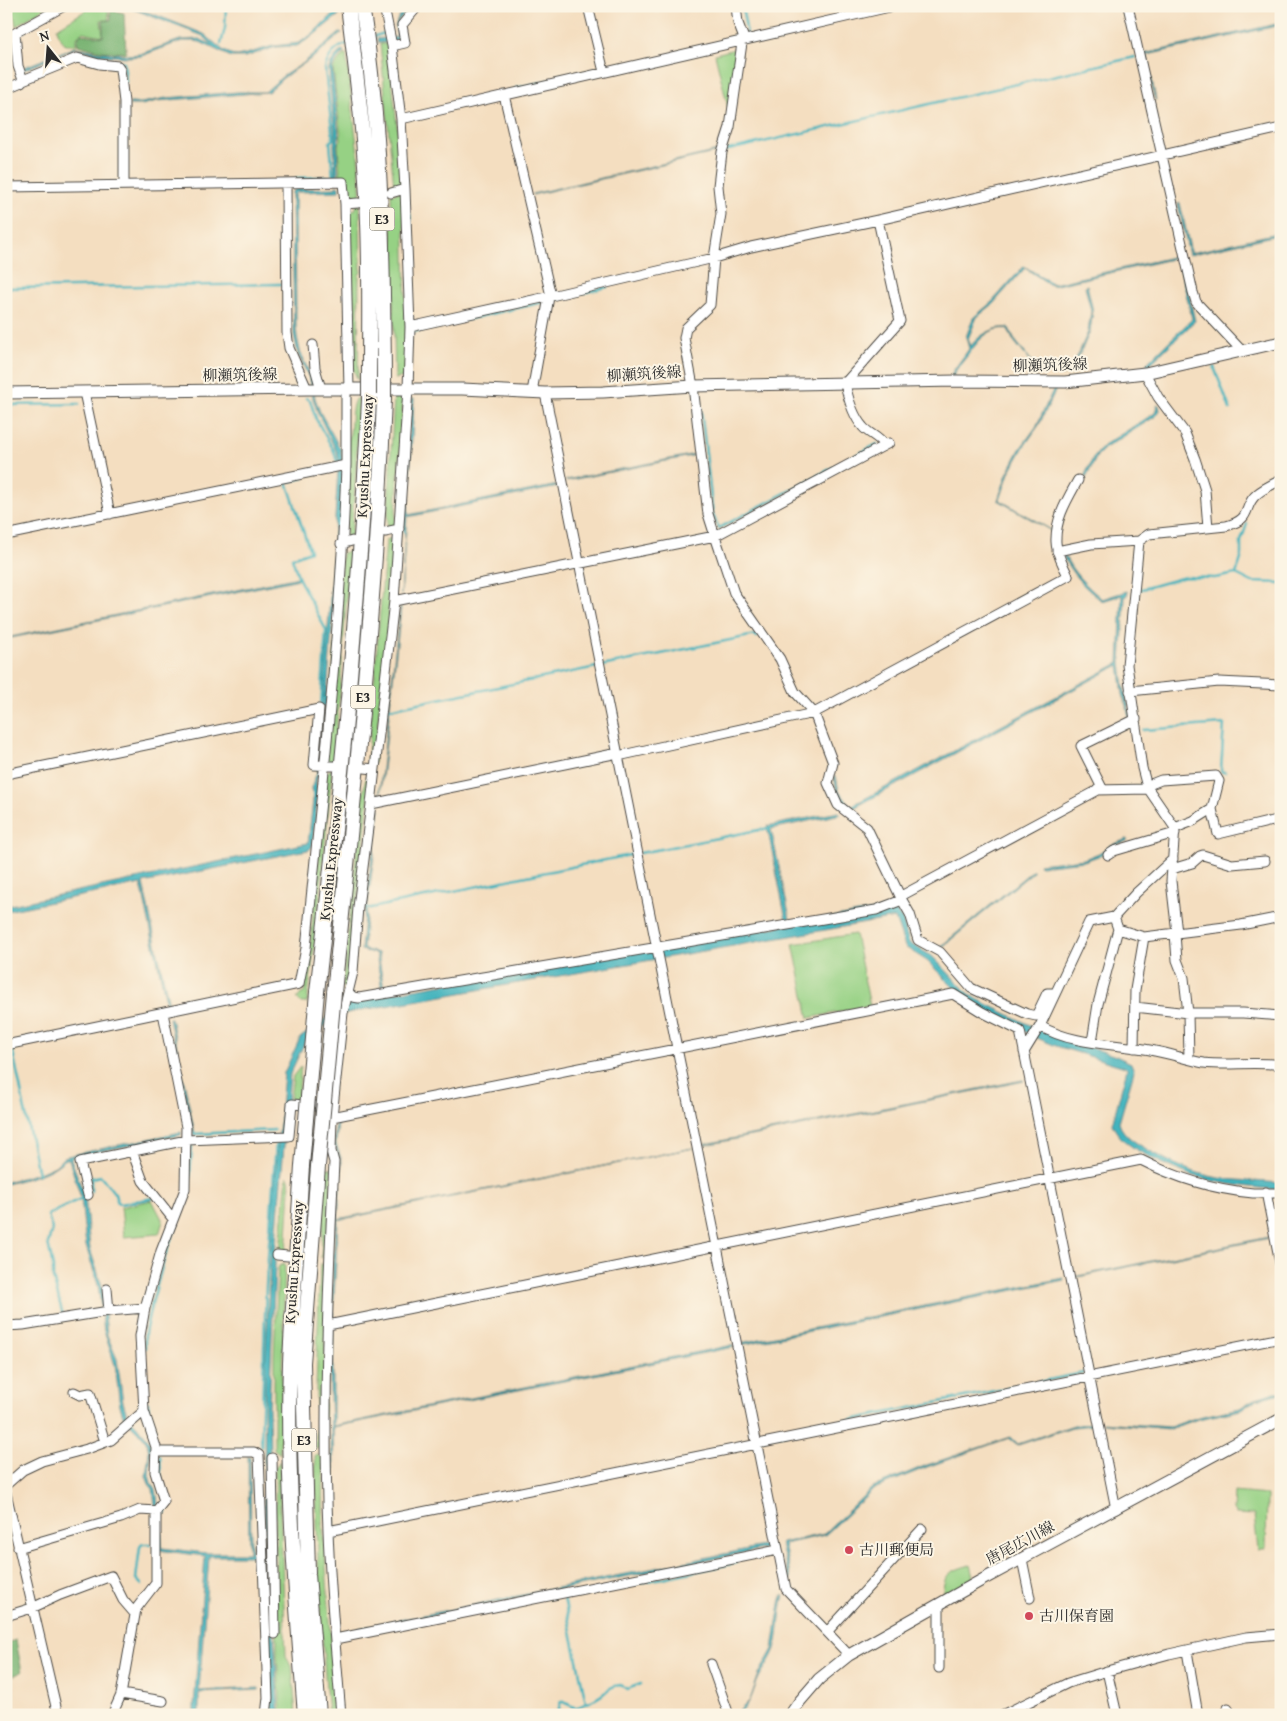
<svg xmlns="http://www.w3.org/2000/svg" width="1287" height="1721" font-family="'Gentium Book Plus','Noto Serif JP',serif">
<style>
.green{fill:#96d184;stroke:#607e58}
.forest{fill:#78b372;stroke:#526f4e}
.water{fill:#43b3bd;stroke:#376f74}
.lines{fill:none;stroke-linecap:round;stroke-linejoin:round}
.stream{stroke:#43b3bd;stroke-width:2.5}
.minor-casing{stroke:#494641;stroke-width:11}
.major-casing{stroke:#494641;stroke-width:13}
.highway-casing{stroke:#494641;stroke-width:16}
.minor{stroke:#fff;stroke-width:9}
.major{stroke:#fff;stroke-width:11}
.highway{stroke:#fff;stroke-width:14}
.highway-bridge-casing{stroke:#494641;stroke-width:16;stroke-linecap:butt}
.highway-bridge{stroke:#fff;stroke-width:14}
.poi-dot{fill:#d1495b;stroke:#fcf5e5;stroke-width:2}
.labels{text-anchor:middle;stroke-width:4;stroke-linejoin:round;paint-order:stroke}
.shield{fill:#fcf5e5;stroke:#6a6863;stroke-width:1}
.shield-label{font-size:14px;font-weight:bold;fill:#2b2b2b}
.street-label{font-size:15px;fill:#2b2b2b;stroke:#fcf5e5}
.poi-label{font-size:15px;fill:#2b2b2b;stroke:#fcf5e5;text-anchor:start}
</style>
<rect width="100%" height="100%" fill="#fcf5e5"/>
<filter id="ink" filterUnits="userSpaceOnUse"><feTurbulence type="fractalNoise" baseFrequency=".02" numOctaves="2"/><feDisplacementMap in="SourceGraphic" scale="10" xChannelSelector="R" yChannelSelector="G"/><feConvolveMatrix kernelMatrix="1 2 1 2 8 2 1 2 1" color-interpolation-filters="sRGB"/></filter>
<filter id="wash" filterUnits="userSpaceOnUse"><feTurbulence type="fractalNoise" baseFrequency=".0096" numOctaves="4" result="noise"/><feDisplacementMap in="SourceGraphic" scale="20" xChannelSelector="R" yChannelSelector="G"/><feGaussianBlur stdDeviation="1.12" result="paint"/><feColorMatrix in="noise" values="0 0 0 0 0 0 0 0 0 0 0 0 0 0 0 0 0 1.4 0 .05"/><feComposite in="paint" operator="in"/></filter>
<g filter="url(#wash)">
<rect width="100%" height="100%" fill="#f4dec0"/>
<!-- green -->
<path class="green" d="M22,6H48L16,26L13,8Z
M93,6L108,9L109,20H101L103,36L82,32L76,39V45H65L58,34L57,28Z
M380,44H388L404,189L392,191L394,186Z
M739,48L730,116L715,54Z
M346,54L358,154L361,201L348,202L345,178L340,177L338,145L341,139L333,69L342,56Z
M404,191L407,372L404,377L395,379L391,194Z
M360,204L361,272L359,275L358,381L352,366L349,211L356,209V205Z
M394,396L399,397L403,402L395,526L387,529Z
M359,398L356,469L351,540L346,541L348,441C353,427 349,412 355,399Z
M396,537L374,763L370,766L368,763V757L386,540Z
M350,551L340,691L333,762L326,761L342,553Z
M330,770H332C325,848 318,926 307,1003H301L297,999L301,994L304,993L305,987L302,983L309,954L327,772Z
M367,772L371,778L351,965L345,988L342,987L362,799Z
M855,934L870,1006L809,1018L793,944Z
M301,1066L298,1101L290,1099L293,1076Z
M328,1168L332,1169L327,1253L321,1258L326,1170Z
M287,1176L289,1179L290,1189L286,1253L280,1250Z
M152,1200L163,1221L159,1234L124,1237L121,1207Z
M285,1264L280,1454L274,1449V1354L278,1269L279,1266Z
M320,1264L326,1265L324,1446L316,1449V1389Z
M315,1455H318L324,1460L323,1526L337,1715H328L319,1595Z
M280,1461V1505L286,1656L292,1666L296,1715H281L277,1657L275,1468Z
M1234,1492L1267,1495L1266,1548L1258,1550L1254,1515L1236,1514L1233,1509Z
M970,1565L974,1581L943,1597C942,1574 950,1571 970,1565Z"/>
<!-- forest -->
<path class="forest" d="M110,10L124,13L126,53L100,51L78,45L77,40L81,34L103,37V21L111,20Z
M16,1640L22,1672L6,1679V1643Z"/>
<!-- water -->
<path class="water" d="M125,6L153,14L204,34L224,51L236,56L246,54L273,46L299,43L311,35L338,10L339,15L310,38L297,46L276,47L245,57H231L200,42L193,41H182L141,56L127,57L99,55L76,48L23,70L22,68L75,47L99,52L129,55L140,54L180,40L199,39L213,45L203,36Z
M408,6H412L398,21L402,40L378,43L377,39L397,37C394,19 397,20 408,6Z
M1281,23V25L1147,55L1156,100H1155L1144,54Z
M341,32L342,33L315,56L283,78L268,92L157,101L142,105H129L130,103H141L166,98L238,92H265L283,76L302,64Z
M343,50L344,53L340,55L332,68L339,138L337,145L338,178H335L334,144L335,138L329,69C331,61 336,54 343,50Z
M718,151V152L532,195V194Z
M336,186H339V191L297,192L295,194L296,327L297,337L301,355L313,380L315,398L320,412L341,450L343,462H339L337,452L318,413L313,398L310,380L298,354L294,335L292,192L296,189L336,188Z
M1180,203L1191,253L1281,232V234L1189,255L1178,204Z
M1177,254H1179L1180,257L1052,286L1025,268L992,305L977,317L968,339L971,346C979,335 995,326 1009,328L1014,339L1034,364L1049,365L1057,368V370L1049,367L1034,366L1013,340L1008,329C987,325 975,346 964,360C959,366 955,370 953,377H951L953,371L969,349L966,337L973,318L992,302L1024,266L1053,284L1177,256Z
M1179,263H1182L1195,321L1148,366L1146,364L1192,319Z
M1087,285L1093,311L1090,331L1073,370H1066L1063,376V368H1072L1088,332L1091,311L1085,286Z
M1055,386L1057,387L1039,425L1023,448L1009,473L1000,500L1053,531V532L998,500L1007,474L1020,449L1036,427Z
M411,399H414L408,515L558,485V487L407,517L401,595L405,534L402,531L403,530Z
M1157,405H1159L1160,410L1156,416L1105,448L1097,456L1086,478L1084,477L1093,458L1104,445L1155,413Z
M695,454L696,455L566,481V480Z
M344,469L322,761L316,782L318,796L312,847L309,850L302,851L143,883L169,1005L167,1006L141,884L6,911V906L308,843L313,801L312,786L317,772L323,705L338,471Z
M1064,553C1071,572 1087,586 1102,599L1127,591L1128,593L1125,597L1121,663L1124,687L1131,717H1129L1123,694L1119,665L850,810L837,792L834,776H836L839,791L851,806L1119,663L1122,595L1102,601C1085,588 1071,574 1062,554Z
M299,577V579L6,639V638Z
M400,607L401,608L380,796H379Z
M379,809H380L367,909L363,949L378,953L384,989H382L376,954L361,950L365,905Z
M839,812L841,814L771,829L790,919L786,920L767,826Z
M1127,839V841L1111,846L1101,855L1084,861L1040,866L1039,864L1084,859L1099,853L1111,845Z
M1033,870L1034,871L941,948L940,947Z
M893,907L903,920L909,943L932,956L966,991L977,999L1042,1031L1116,1056L1131,1063L1134,1071L1119,1123C1123,1136 1138,1144 1150,1151C1171,1163 1194,1174 1219,1178C1239,1181 1260,1181 1281,1183V1190C1228,1185 1196,1182 1148,1156C1133,1148 1119,1140 1112,1124L1127,1069L1125,1067L1056,1046L1037,1038L979,1007L959,993L927,961L905,947L895,918L362,1010L339,1015L305,1042L290,1074L276,1241L269,1409L274,1634L279,1715H272L264,1505L265,1370L273,1203L284,1073L300,1038L350,1000Z
M169,1018H171L195,1134L193,1131Z
M1023,1080L1024,1081L701,1146V1145Z
M336,1121H338L336,1144L342,1161L338,1219L693,1148L338,1220L333,1319H332L333,1261L341,1161L334,1145Z
M181,1132V1135L72,1157L71,1159L85,1197L90,1249L102,1286L107,1335L117,1359L123,1402L127,1415L148,1439L151,1446L149,1475L151,1483L156,1489L158,1504L161,1515L162,1548L207,1553H249L248,1456H250L251,1553H254L255,1556H209L199,1691L259,1688V1690L199,1693V1715H194V1706L205,1556L158,1550L159,1513L155,1505L153,1489L149,1484L146,1476L149,1452L147,1443L145,1439L124,1418L120,1406L115,1365L104,1331L98,1285L86,1246L81,1198L69,1159H65C49,1175 27,1178 6,1184V1182L39,1173L55,1166L64,1157L76,1154Z
M1269,1237V1238L1073,1278V1277Z
M1064,1278V1280L740,1345V1343Z
M331,1328H333V1426L733,1345L734,1347L333,1427L335,1525H333L330,1386Z
M1275,1392H1281V1393L1257,1399L1241,1410L1198,1419L1170,1429L1103,1423L1102,1422L1170,1427L1198,1417L1240,1408L1256,1398Z
M1094,1423V1425L1072,1427L1018,1445L1009,1438L927,1467L874,1489L825,1535L784,1544L791,1580H789L781,1543L824,1534L873,1487L927,1465L1011,1437L1018,1444L1074,1425Z
M768,1545V1548L340,1634V1632Z
M782,1595L784,1596C779,1613 780,1630 776,1646C773,1656 766,1666 761,1674C751,1692 755,1699 738,1715H735L750,1700L759,1674L773,1649L779,1609Z"/>
<g class="lines">
<!-- stream -->
<path class="stream" d="M742,6L747,34
M372,37L385,33
M221,44L225,28L226,6
M69,57L76,53L80,54
M109,61L124,62L126,82
M516,88L601,69
M724,151L1135,57
M296,178L333,177L330,142L333,139L325,69C327,57 336,47 347,44
M410,214L411,238
M6,288L281,284
M557,299L607,287
M413,332L544,302
M1214,367L1230,409
M699,391L713,515L719,528L877,444
M306,398L310,400L316,419L334,451L337,462
M6,405L79,404
M303,478L287,482L310,551L292,558L299,579L326,630L321,706
M1236,574L1252,582L1281,583
M1138,590L1185,577L1215,578L1236,574L1241,559V541L1247,524
M389,709L755,635L757,637
M1143,730L1224,724L1221,770L1222,772H1225
M640,853L769,828
M366,909L635,854
M12,1047L38,1174
M194,1132L195,1134L275,1130
M91,1191V1178L101,1176L115,1194L118,1203L120,1204L153,1198
M63,1315L53,1278V1267L48,1243L52,1229L48,1215L82,1198
M145,1348V1333L149,1314L166,1253L189,1193L192,1146
M148,1403L149,1415
M762,1438L1083,1373
M261,1446L266,1286L276,1143
M160,1456L161,1478
M161,1515L166,1512V1503
M334,1535L335,1540
M142,1585L136,1579L140,1547L142,1544H150
M586,1703L564,1598L736,1563
M557,1715L561,1701L576,1708C584,1704 596,1700 603,1694C609,1689 611,1686 620,1685L627,1689L641,1684"/>
</g>
</g>
<g filter="url(#ink)">
<g class="lines">
<!-- minor casing -->
<g class="minor-casing">
<path id="minor" d="M588,6L604,72
M736,6L738,23L743,36L730,127L722,152L718,186L721,214L714,258L710,305L686,328L684,338L693,386L708,514L715,536L734,593L780,659L795,692L814,713L833,763L828,783L838,805L867,828L902,900
M1128,6L1193,292L1196,302L1242,351
M15,33L18,66L23,80
M6,38L64,6
M392,46L405,43L402,25L418,6
M6,89L20,83L23,80L77,58L99,64L118,66L120,69L124,102V185
M504,95L551,296
M401,119L894,6
M286,183L287,333L289,348L307,389
M6,187L343,182L345,204L358,203
M391,193L405,189
M345,204L349,390
M878,220L900,321L845,383C848,398 853,416 863,427C869,434 879,437 884,445
M410,327L551,296L714,258L751,247L878,220L1281,128
M313,345L315,368L321,389
M1145,373L1158,397L1185,433L1195,459L1205,490L1208,528
M84,392L110,514
M532,392L549,297
M545,393L786,1589L849,1655
M385,532L399,529
M6,535L346,465
M1139,541L1127,665L1142,768L1147,787L1175,828L1171,881L1177,933
M341,544L352,541
M1057,551L1091,544L1139,541L1149,534L1226,526C1254,519 1242,506 1257,494C1264,488 1273,484 1281,480
M394,601L715,536L889,443
M1130,691L1219,682L1281,685
M618,756L814,713L1068,576C1064,566 1056,554 1056,542C1055,519 1067,500 1078,480
M364,768L375,769
M6,774L319,709L314,765L334,766
M1146,786L1161,780L1216,776L1219,781L1212,809L1218,834L1281,819
M1097,790L1148,789
M371,804L618,753
M1175,828L1193,821L1212,809
M1108,855L1114,851L1175,833
M1172,869L1192,863L1200,856L1203,855L1232,864L1265,861
M901,896L1102,788L1081,746L1136,719
M1114,917L1118,929L1144,937L1241,925L1281,917
M1175,934L1177,960L1184,978L1188,1013L1189,1059
M348,992L353,997L359,998L876,910L902,900L910,914L918,940L940,952L971,988L1027,1014L1036,1016L1047,993H1055
M1135,1007L1188,1013H1243L1281,1016
M1040,1026C1074,1046 1117,1043 1155,1051C1172,1054 1187,1060 1204,1063C1229,1066 1255,1061 1281,1065
M1092,1042L1098,1004L1118,929
M6,1045L299,984L306,948C322,788 341,627 346,465C346,440 346,415 346,389
M1134,1048L1135,990L1144,937
M1024,1052L1040,1026L1089,922L1114,917L1136,893L1173,859
M332,1117L953,994L982,1012L1020,1031L1116,1509
M132,1151L143,1181L173,1219
M1266,1192L1281,1268
M88,1195L80,1162L187,1140L289,1136L292,1104L328,1107
M277,1255L288,1256
M107,1289L109,1311
M328,1325L1141,1160C1178,1179 1212,1189 1253,1193C1262,1193 1272,1193 1281,1193
M6,1326L23,1325L109,1311L145,1308
M74,1392L80,1395L90,1393L105,1442
M156,1452H254L259,1455L268,1698L266,1715
M272,1458L275,1634
M6,1485L23,1470L42,1461L87,1449L111,1440L144,1411
M6,1493L58,1715
M328,1531L1281,1338
M18,1548L121,1518L140,1510L156,1511
M1022,1559L1030,1598
M6,1616L32,1608L60,1595L111,1576L123,1600L135,1614
M827,1632L922,1529
M335,1639L778,1550
M1187,1651L1198,1715
M711,1664L729,1715
M939,1668V1605
M1107,1671L1117,1715
M121,1694L163,1701
M1228,1708L1230,1715
M112,1715L121,1695L136,1609L156,1583V1511L164,1501L155,1472L156,1447L144,1411L140,1336L145,1308L161,1251L185,1189L186,1127L163,1013
M341,1715C336,1653 330,1591 328,1530C323,1407 328,1284 334,1162L331,1151L332,1117L343,1013L353,972L358,907L371,804L394,601L408,389L410,327L405,189L401,119L392,46L384,6
M1002,1715L1068,1683L1107,1671L1169,1654L1246,1637L1281,1634"/>
</g>
<!-- major casing -->
<g class="major-casing">
<path id="major" d="M6,393L307,389H462L545,393L603,392L693,386L956,381L1065,382L1145,373L1281,342
M790,1715L800,1701L819,1679L849,1655L982,1580L1281,1419"/>
</g>
<!-- highway casing -->
<g class="highway-casing">
<path id="highway" d="M348,6C357,78 366,150 368,222C370,274 369,327 369,379
M362,6C382,130 383,254 384,378
M317,992C340,795 360,598 369,399
M334,993C354,796 376,598 384,399
M302,1166C298,1231 293,1297 290,1363C286,1479 296,1598 305,1715
M318,1166L303,1363L308,1574L319,1715"/>
</g>
<!-- minor -->
<use href="#minor" class="minor"/>
<!-- major -->
<use href="#major" class="major"/>
<!-- highway -->
<use href="#highway" class="highway"/>
<!-- highway-bridge casing -->
<g class="highway-bridge-casing">
<path id="highway-bridge" d="M369,399V379
M384,399V378
M302,1166L317,992
M318,1166L334,993"/>
</g>
<!-- highway-bridge -->
<use href="#highway-bridge" class="highway-bridge"/>
</g>
</g>
<!-- markers -->
<g class="poi-dot">
<circle cx="849" cy="1550" r="5"/>
<circle cx="1029" cy="1616" r="5"/>
</g>
<g class="labels">
<!-- shield labels -->
<g class="shield">
<rect x="369.5" y="207.5" width="25" height="23" rx="4"/>
<rect x="350.5" y="685.5" width="25" height="23" rx="4"/>
<rect x="291.5" y="1428.5" width="25" height="23" rx="4"/>
</g>
<g class="shield-label">
<text x="382" y="224">E3</text>
<text x="363" y="702">E3</text>
<text x="304" y="1445">E3</text>
</g>
<!-- street labels -->
<g class="street-label">
<text transform="translate(1050 365) rotate(-2)" y="5">柳瀬筑後線</text>
<text transform="translate(644 374) rotate(-4)" y="5">柳瀬筑後線</text>
<text transform="translate(240 375) rotate(-1)" y="5">柳瀬筑後線</text>
<text transform="translate(365 456) rotate(-87)" y="5">Kyushu Expressway</text>
<text transform="translate(331 859) rotate(-84)" y="5">Kyushu Expressway</text>
<text transform="translate(294 1262) rotate(-86)" y="5">Kyushu Expressway</text>
<text transform="translate(1020 1543) rotate(-28)" y="5">唐尾広川線</text>
</g>
<!-- poi labels -->
<g class="poi-label">
<text x="859" y="1555">古川郵便局</text>
<text x="1039" y="1621">古川保育園</text>
</g>
</g>
<!-- margin -->
<rect width="1287" height="1721" fill="none" stroke="#fcf5e5" stroke-width="25"/>
<!-- north arrow -->
<g transform="translate(48 48) rotate(343)" stroke="#fcf5e5" stroke-width="4" paint-order="stroke">
<path d="M0-4L9 19L0 12L-9 19Z" fill="#2b2b2b"/>
<text y="-8" font-size="14" font-weight="bold" text-anchor="middle" fill="#2b2b2b">N</text>
</g>
</svg>
